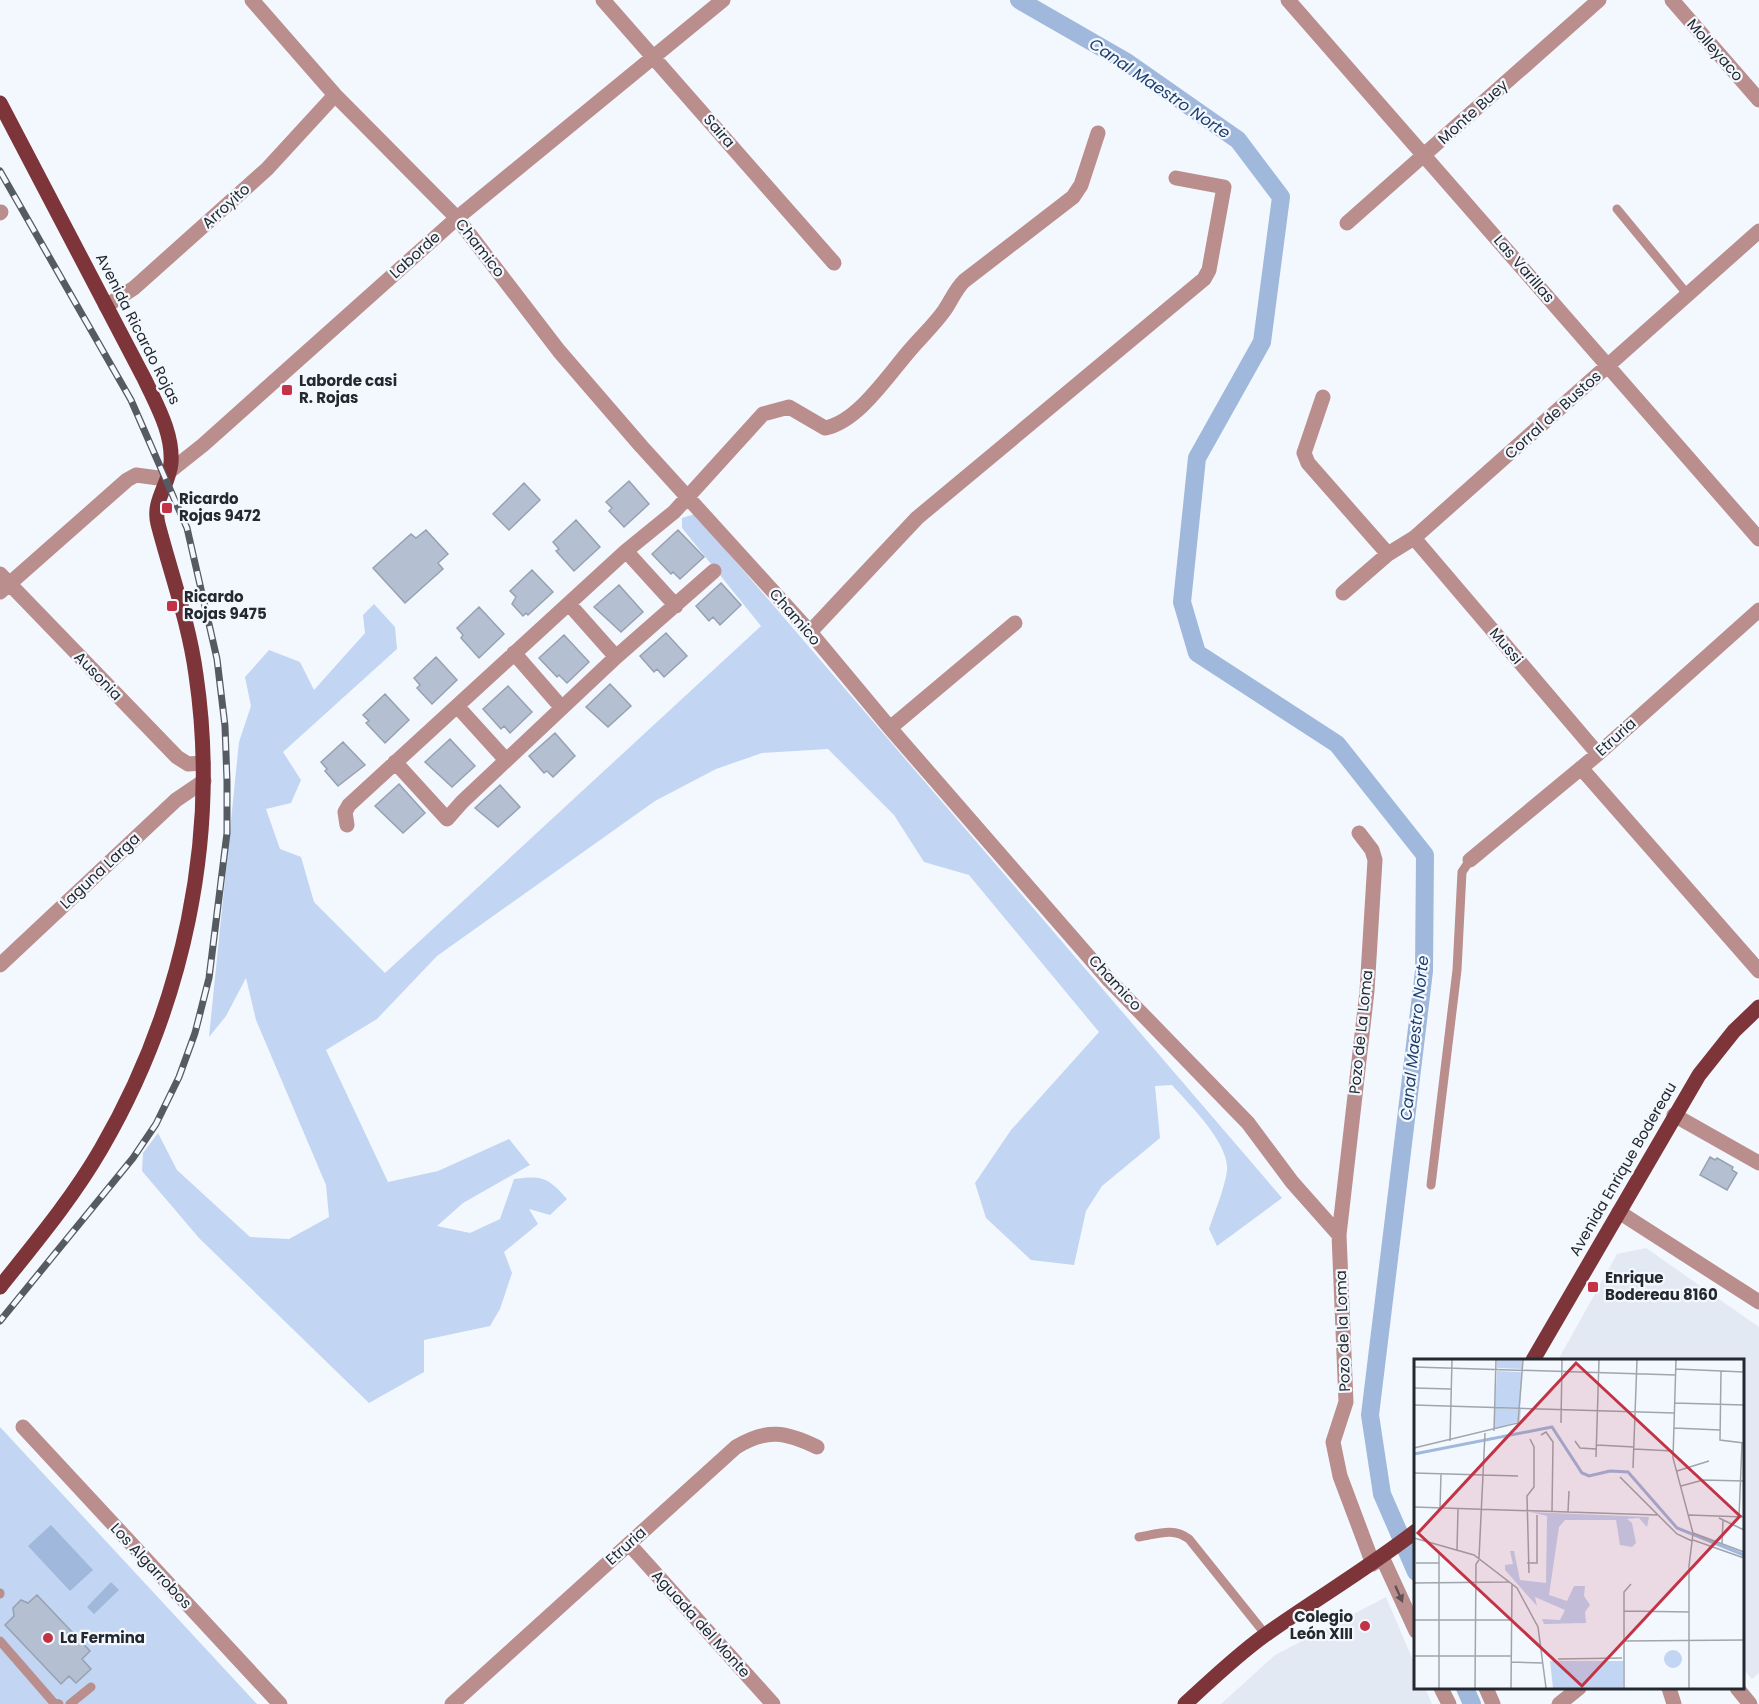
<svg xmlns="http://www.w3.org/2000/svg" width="1759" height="1704" font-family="Poppins,sans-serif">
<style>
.built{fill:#e2e9f3}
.green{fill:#c2d5f2}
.water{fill:#9fb8dc}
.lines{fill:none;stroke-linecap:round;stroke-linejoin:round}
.canal{stroke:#9fb8dc;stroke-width:18}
.building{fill:#b4bfd1;stroke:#96a1b2;stroke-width:1.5}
.lane{stroke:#ba8e8d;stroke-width:9}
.street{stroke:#ba8e8d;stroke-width:15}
.primary{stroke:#7e3539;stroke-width:15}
.rail-casing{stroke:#565b61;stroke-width:7}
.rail{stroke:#f3f8ff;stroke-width:4.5;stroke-dasharray:14;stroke-linecap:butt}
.oneway{fill:#605155}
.poi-dot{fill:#c33245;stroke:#f3f8ff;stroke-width:2}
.labels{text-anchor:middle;stroke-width:4.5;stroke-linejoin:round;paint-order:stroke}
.street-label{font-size:15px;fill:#24292f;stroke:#f3f8ff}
.poi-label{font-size:15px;font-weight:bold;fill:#24292f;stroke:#f3f8ff;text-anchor:start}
.water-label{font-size:16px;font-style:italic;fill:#1f3f6e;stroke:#f3f8ff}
.inset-river{fill:none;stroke:#9fb8dc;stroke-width:3}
.inset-road{fill:none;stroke:#a0a5ac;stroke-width:1.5}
.view{fill:#c33245;fill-opacity:0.15;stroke:#c33245;stroke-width:3}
.inset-edge{fill:none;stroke:#24292f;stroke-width:3}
</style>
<rect width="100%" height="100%" fill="#f3f8ff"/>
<!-- built -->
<path class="built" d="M1646,1248L1759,1327V1673L1752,1679L1742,1668V1360H1558L1617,1254Z
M1386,1597L1415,1665L1416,1688H1425L1432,1704H1221L1275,1655Z"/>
<!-- green -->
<path class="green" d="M695,514L1282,1198L1217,1246L1209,1229C1215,1211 1224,1190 1227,1171C1230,1144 1189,1104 1172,1085L1155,1086L1160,1138L1102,1186L1086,1211L1074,1265L1031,1260L986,1218L975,1183L1011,1130L1099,1032L969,875L924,862L894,815L828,749L762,753L716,769L655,801L437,956L377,1019L326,1050L388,1182L438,1171L509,1139L530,1165L463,1203L437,1226L470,1233L500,1219L514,1179C542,1175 549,1178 567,1199L550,1215L529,1209L538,1224L504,1252L512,1273L500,1309L490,1326L424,1340V1372L369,1403L199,1238L142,1171L143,1153L158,1133L177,1170L250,1237L289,1239L329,1217L326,1185L256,1020L246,978L226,1016L209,1037L239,742L251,706L245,677L269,650L300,662L314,690L365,633L363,615L374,604L395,627L397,649L283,752L301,780L291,803L266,809L280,849L301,857L314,902L385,973L761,626L682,528V518Z
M0,1427L257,1704H0Z"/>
<!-- water -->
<path class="water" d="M51,1525L93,1570L70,1591L28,1546Z
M111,1582L119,1590L94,1614L87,1607Z"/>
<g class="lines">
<!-- canal -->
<path class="canal" d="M1019,0L1125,61L1238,140L1281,197L1262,342L1197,458L1182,602L1197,653L1337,744L1425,855L1424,971L1370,1415L1382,1494L1416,1572
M1465,1688L1472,1704"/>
</g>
<!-- building -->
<path class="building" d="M629,481L649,504L624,527L609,511L612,508L606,502Z
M524,483L540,500L509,530L493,514Z
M576,520L600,547L574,571L556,551L559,549L553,542Z
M426,530L448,554L438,563L443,569L405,603L373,568L411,534L416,538Z
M678,530L704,557L680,579L673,572L671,574L652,554Z
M532,570L553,592L528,615L526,613L523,616L512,604L516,597L510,591Z
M721,583L741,605L720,625L713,617L709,621L696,606Z
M619,585L643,612L621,632L594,607Z
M479,607L504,634L479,658L461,638L463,635L457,628Z
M666,633L687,656L664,677L657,669L654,672L640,656Z
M564,635L589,662L567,683L559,675L557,677L539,658Z
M436,657L457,680L432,704L417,688L420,685L414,678Z
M610,684L631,706L608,727L586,707Z
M508,686L532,712L510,733L504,726L501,729L483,709Z
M385,694L409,720L385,743L366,723L369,721L363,715Z
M555,733L575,756L553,777L547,771L544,773L529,756Z
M450,739L475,766L452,787L425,762Z
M343,742L365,765L338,786L325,771L327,769L321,762Z
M399,784L425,813L403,833L375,806Z
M500,785L520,807L498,827L475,808Z
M1710,1157L1715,1160L1717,1158L1733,1167L1732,1170L1737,1173L1727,1190L1700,1175Z
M37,1595L90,1651L82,1659L91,1669L76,1683L69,1676L61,1684L5,1625L14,1616L13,1608L21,1600L28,1603Z"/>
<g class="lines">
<!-- lane -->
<path class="lane" d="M1617,209L1688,295
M1431,1185L1457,970L1462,872L1470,860
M1139,1537C1158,1534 1173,1527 1189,1539L1266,1635
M0,1593V1594
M0,1641L54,1703L59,1704
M70,1704L91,1687"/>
<!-- street -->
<path class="street" d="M252,0L335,95L457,218L559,351L641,446L810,632L890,728L1109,980L1248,1123L1292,1182L1339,1235
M603,0L834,263
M1288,0L1759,539
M1672,0L1759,100
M0,213L1,212
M1347,223L1599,0
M106,306L134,288L267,169L335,95
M1323,397L1304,453L1308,463L1388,554
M169,472L203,445L457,218L723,0
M1414,538L1598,754
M626,551L676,606
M0,574L177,757L188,764L203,763
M0,592L127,480L136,475L166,479
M1343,593L1388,554L1414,538L1759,231
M569,604L616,657
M810,632L917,518L1204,279L1209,270L1224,187L1176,178
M514,653L562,708
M457,706L506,760
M890,728L1015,623
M395,762L447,819L462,802L616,657L714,571
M1581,768L1759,971
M347,825L345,812L349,805L626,551L674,512L763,414L789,407L825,428C858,422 889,374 910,350C921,337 934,325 944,311C951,301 955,290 964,281L1073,197L1081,185L1098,133
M1359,833L1372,850L1375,860L1367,991L1339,1235L1346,1402L1333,1442L1340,1476L1373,1564
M1470,860L1598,754L1759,610
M0,965L176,800L204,781
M1674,1115L1759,1163
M1619,1212L1759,1302
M23,1427L280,1704
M629,1544L773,1704
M1382,1557L1416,1631
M1441,1688L1449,1704
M1486,1688L1493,1704
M1669,1688L1674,1704
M1737,1688L1750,1704
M452,1704L736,1447C767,1428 786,1432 817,1447
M1559,1704L1579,1688"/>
<!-- primary -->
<path class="primary" d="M0,103L145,380C157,406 173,433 171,463C169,485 152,501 158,524C171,574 189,623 196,675C220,838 183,1008 101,1149C72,1199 35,1243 0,1287
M1533,1360L1699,1075L1734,1031L1759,1007
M1185,1704C1211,1680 1236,1656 1265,1635C1314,1600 1367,1569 1416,1531"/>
<!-- rail casing -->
<g class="rail-casing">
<path id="rail" d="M0,171L131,400L187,528L217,659L225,726L227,781V833L209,978L195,1033L179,1077L156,1124L133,1158L0,1321"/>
</g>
<!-- rail -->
<use href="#rail" class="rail"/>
</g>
<!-- one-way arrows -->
<defs><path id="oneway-solid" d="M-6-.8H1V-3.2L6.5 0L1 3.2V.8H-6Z" transform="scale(1.5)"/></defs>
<use class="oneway" href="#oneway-solid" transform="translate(1399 1594) rotate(66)"/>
<!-- markers -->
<g class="poi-dot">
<rect x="281" y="384" width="12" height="12" rx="3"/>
<rect x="161" y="502" width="12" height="12" rx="3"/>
<rect x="166" y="600" width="12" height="12" rx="3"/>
<rect x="1587" y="1281" width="12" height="12" rx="3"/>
<circle cx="1365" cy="1626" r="6"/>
<circle cx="48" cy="1638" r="6"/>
</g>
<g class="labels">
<!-- street labels -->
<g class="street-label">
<text transform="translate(1715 50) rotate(49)" y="5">Molleyaco</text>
<text transform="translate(1473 112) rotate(-42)" y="5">Monte Buey</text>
<text transform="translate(719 131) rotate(49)" y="5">Saira</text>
<text transform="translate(226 206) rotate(-42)" y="5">Arroyito</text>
<text transform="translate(480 248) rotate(52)" y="5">Chamico</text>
<text transform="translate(415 255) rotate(-42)" y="5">Laborde</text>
<text transform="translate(1524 269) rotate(49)" y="5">Las Varillas</text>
<text transform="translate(138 329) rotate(63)" y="5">Avenida Ricardo Rojas</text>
<text transform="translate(1553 415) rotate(-42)" y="5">Corral de Bustos</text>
<text transform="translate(795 617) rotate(49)" y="5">Chamico</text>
<text transform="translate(1506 646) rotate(50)" y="5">Mussi</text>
<text transform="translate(98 676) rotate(46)" y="5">Ausonia</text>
<text transform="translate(1616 737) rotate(-42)" y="5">Etruria</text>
<text transform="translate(100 871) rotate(-43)" y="5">Laguna Larga</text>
<text transform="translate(1115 983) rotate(47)" y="5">Chamico</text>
<text transform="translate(1361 1032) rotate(-84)" y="5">Pozo de La Loma</text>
<text transform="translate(1623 1169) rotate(-60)" y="5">Avenida Enrique Bodereau</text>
<text transform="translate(1343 1331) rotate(-92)" y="5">Pozo de la Loma</text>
<text transform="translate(626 1546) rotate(-42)" y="5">Etruria</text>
<text transform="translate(151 1566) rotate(47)" y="5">Los Algarrobos</text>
<text transform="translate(701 1624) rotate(48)" y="5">Aguada del Monte</text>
</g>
<!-- poi labels -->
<g class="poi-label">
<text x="299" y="386">Laborde casi<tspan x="299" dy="17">R. Rojas</tspan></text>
<text x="179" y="504">Ricardo<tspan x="179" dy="17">Rojas 9472</tspan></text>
<text x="184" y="602">Ricardo<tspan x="184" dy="17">Rojas 9475</tspan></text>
<text x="1605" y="1283">Enrique<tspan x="1605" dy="17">Bodereau 8160</tspan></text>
<text x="1353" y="1622" text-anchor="end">Colegio<tspan x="1353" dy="17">León XIII</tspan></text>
<text x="60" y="1643">La Fermina</text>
</g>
<!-- water labels -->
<g class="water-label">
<text transform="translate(1160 88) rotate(34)" y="6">Canal Maestro Norte</text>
<text transform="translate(1414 1038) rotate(-84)" y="6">Canal Maestro Norte</text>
</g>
</g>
<!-- overview -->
<g transform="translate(1414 1359)">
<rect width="330" height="330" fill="#f3f8ff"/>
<path d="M83,1H108V10L83,9ZM83,12L108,13L106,49L81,48ZM81,49L107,50L106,62L80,70ZM116,153L235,158L233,168L225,159L213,160L218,164L222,184L218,188L206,186L202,161H151L145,168L135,236L153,242L160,227H171L170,237L176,246L171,253L172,264L130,265L128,260L146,261L151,251L121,238L123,247L91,211V206L99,205L96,192H100L106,221L132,224L133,157ZM250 300a9 9 0 1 1 18 0a9 9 0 1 1-18 0ZM136,302H209V329H139Z" fill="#c2d5f2"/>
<path class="inset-river" d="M0,95L138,68L168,114L175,117L196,112L214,113L263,169L330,196"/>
<path class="inset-road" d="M262,1L259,99L279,174L275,207V329M0,8L262,16M262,10L330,13M307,12L306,81L330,84M0,29L37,30M260,44L330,46M0,46L260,54M147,64L148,1M260,69L306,71M80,72L82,1M127,76L132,73L139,83L138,153M36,82L38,1M161,82L166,89L182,90M183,86L220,88M0,89L104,64L109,1M220,90L259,92M182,98L185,1M219,109L223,1M263,112L295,102M0,114L104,117M206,118L263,175L278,182M267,127L289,121L330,122M0,148L243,156M26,149L27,115M154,153L155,132M275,156L330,158M325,158L328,84M305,159L330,171M279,174L330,193M0,179L60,196L103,229L124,268L132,329M279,181L330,199M308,185L309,161M43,191L44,150M25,193V329M65,199L71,74M2,204H25M113,204H123V156M115,214L113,137L120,128V88L116,80M0,224L95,223M210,252L275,253M0,261H97M209,282L330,281M0,297H97M144,300L208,299M97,303L129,304M61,329L62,205L65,201M97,329L98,225M210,329V233L217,225"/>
<path class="view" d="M162,4L326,157L168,327L4,174Z"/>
<rect width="330" height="330" class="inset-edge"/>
</g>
</svg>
